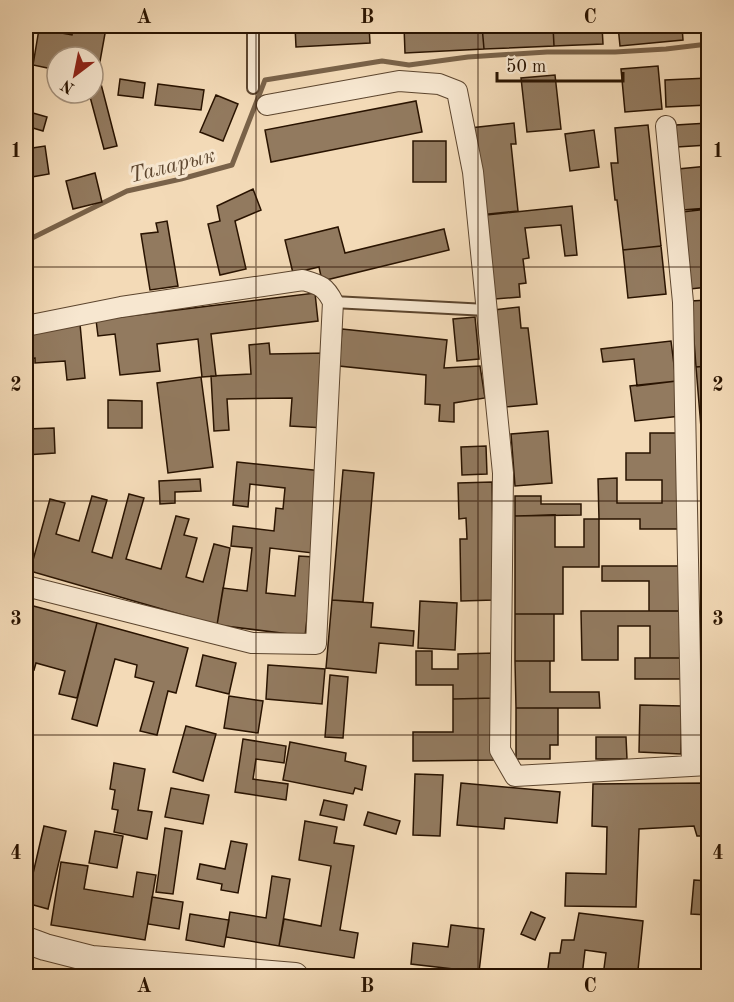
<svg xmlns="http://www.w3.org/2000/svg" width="734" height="1002" font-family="'Old Standard TT',serif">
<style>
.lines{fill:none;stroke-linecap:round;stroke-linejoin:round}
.stream{stroke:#796249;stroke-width:5}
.building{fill:#927a5f;stroke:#291300;stroke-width:1.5}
.service-casing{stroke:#5c452e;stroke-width:14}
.minor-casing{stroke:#5c452e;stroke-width:22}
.tertiary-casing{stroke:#5c452e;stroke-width:28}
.service{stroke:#f7e7d0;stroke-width:10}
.minor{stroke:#f7e7d0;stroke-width:20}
.tertiary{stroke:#f7e7d0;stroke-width:26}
.grid{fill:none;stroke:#291300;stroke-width:1.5;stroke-opacity:0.55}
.labels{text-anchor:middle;stroke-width:6;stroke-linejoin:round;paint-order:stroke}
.water-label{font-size:22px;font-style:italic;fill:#5e4730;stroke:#f7e7d0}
.neatline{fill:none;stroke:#291300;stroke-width:2}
.grid-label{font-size:20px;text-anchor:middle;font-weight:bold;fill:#291300}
</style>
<rect width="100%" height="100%" fill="#f3dab7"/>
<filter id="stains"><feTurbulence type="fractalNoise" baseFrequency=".00333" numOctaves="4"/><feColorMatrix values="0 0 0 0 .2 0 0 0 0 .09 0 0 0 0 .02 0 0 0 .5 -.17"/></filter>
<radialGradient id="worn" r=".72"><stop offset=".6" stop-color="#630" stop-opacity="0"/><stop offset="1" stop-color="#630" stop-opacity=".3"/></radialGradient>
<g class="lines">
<!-- stream -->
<path class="stream" d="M26,241L127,191L181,179L232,165L265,80L382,61L409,65L468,57L547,52H615L666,49L708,44"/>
</g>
<!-- building -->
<path class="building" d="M74,26H95L106,28L99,67L93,66V57H57V70L33,65L39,29L72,35Z
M295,26H369L370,43L296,47Z
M404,26H482L484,49L405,53Z
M482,26H553L554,46L484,49Z
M553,26H602L603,44L554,46Z
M618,26H643V27L682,26L683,40L620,46Z
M658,66L662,109L625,112L621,69Z
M555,75L561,129L527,132L521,78Z
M708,78V105L666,107L665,80Z
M120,79L145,83L143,98L118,95Z
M101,84L117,146L104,149L89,93H93V86Z
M158,84L204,90L201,110L155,105Z
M216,95L238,104L223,141L200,132Z
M416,101L422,132L271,162L265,130Z
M26,111L47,117L43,131L26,126Z
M514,123L516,144H511L518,211L479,215L470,128Z
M708,123V145L677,147L676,125Z
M648,125L661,246L623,250L617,200H615L611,163H618L615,128Z
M594,130L599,167L570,171L565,134Z
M413,141H446V182H413Z
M45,146L49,174L26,178V149Z
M708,166V208L682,210L678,169Z
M95,173L102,202L73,209L66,181Z
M253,189L261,210L235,221L246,269L220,275L208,224L220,221L217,206Z
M572,206L577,255L565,256L561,225L525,228L529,258L523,259L526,283L519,284L520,297L495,299L486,215Z
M708,209V287L690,289L682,212Z
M167,221L178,286L150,290L141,234L158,232L156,223Z
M338,227L345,253L444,229L449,250L322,281L319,267L293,273L285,240Z
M661,246L666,294L628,298L623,250Z
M315,293L318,321L211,334L216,376L202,377L198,339L157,344L160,371L120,375L115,334L98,336L96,320Z
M708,300V366L696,367L691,301Z
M519,307L521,328H528L537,404L505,407L494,310Z
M475,317L479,359L457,361L453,319Z
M80,324L85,378L67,380L65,361L35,363V358L26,359V329Z
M342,329L447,340L444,368L480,366L485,398L454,403V422L439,421L440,405L425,404L426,375L339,366Z
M671,341L676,381L637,386L634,359L603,362L601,349Z
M269,343L270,354L328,353L325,428L290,426L292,398L227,399L229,430L214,431L211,376L251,374L249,345Z
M708,366V476H705L696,367Z
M201,377L213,467L168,473L157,383Z
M676,381L681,416L635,421L630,386Z
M108,400L142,401V428H108Z
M54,428L55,453L26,455V429Z
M548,431L552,483L515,486L511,434Z
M650,433H681L682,529H640V519H599L598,479L617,478V503H662V480H626V453H650Z
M486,446L487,474L462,475L461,447Z
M237,462L322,471L313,553L270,548L266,593L295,596L299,556L314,557L305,636L217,625L223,588L247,591L252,548L231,546L233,526L274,531L276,508L283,509L285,488L250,484L248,507L233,505Z
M343,470L374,473L363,602L332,600Z
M200,479L201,491L175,492V503L160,504L159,481Z
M492,482L494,600L461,601L460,539H467L466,518L459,519L458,483Z
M129,494L144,498L126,559L161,569L176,516L189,519L184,535L197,538L186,577L203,582L214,544L230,548L217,625L30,571L50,499L65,503L56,534L79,541L92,496L107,500L92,552L112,558Z
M515,496H541V504H581V515L515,516Z
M555,515V547H584V519H599V567H563V614H515V516Z
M708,519V567H703L701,520Z
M602,566H683V611H649V581H602Z
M703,567H708V613H704Z
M332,600L373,603L371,627L414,631L413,646L379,643L376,673L326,668Z
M420,601L457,603L455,650L418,648Z
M26,604L97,623L77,698L59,694L65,671L36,663L34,670L26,668Z
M581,611H683L684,658H650V626H618V660H582Z
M704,613H708V753H707Z
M515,614H554V661H515Z
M97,623L188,648L176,693L168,691L157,735L140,731L154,682L135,677L137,665L115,659L97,726L72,719Z
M416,651H432V669H458V654L495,653V698L453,699V685H416Z
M203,655L236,663L229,694L196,686Z
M635,658H684V679H635Z
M515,661H550V692H599L600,708H516Z
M268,665L325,669L322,704L266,699Z
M330,675L348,677L343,738L325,737Z
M229,696L263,701L258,733L224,728Z
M495,698L496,760L413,761V732H453V699Z
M640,705L682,706L681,754L639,752Z
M516,708H558V745H550V759H516Z
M186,726L216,734L203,781L173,772Z
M596,737H626L627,759H596Z
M243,739L286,746L284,763L256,759L253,779L288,784L286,800L235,792Z
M290,742L346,753L345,761L366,766L362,790L355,788L353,794L283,780Z
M114,763L145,769L138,810L152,812L147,839L114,832L118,810L112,809L115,790L110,789Z
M415,774L443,775L440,836L413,835Z
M461,783L560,792L557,823L505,818L504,829L457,825Z
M708,783V836H697L694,826L639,829L636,907L565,906L566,873L606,874L607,827L592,826L593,784Z
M171,788L209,795L203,824L165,817Z
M324,800L347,805L344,820L320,815Z
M368,812L400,821L396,834L364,825Z
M305,821L337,827L334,843L354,846L340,930L358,933L354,958L279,946L284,919L321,926L331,866L299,860Z
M44,826L66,831L48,909L26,903V876L32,878Z
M165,828L182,831L173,894L156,892Z
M95,831L123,836L117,868L89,863Z
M231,841L247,844L238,893L221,890L222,884L197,879L200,864L225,869Z
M61,862L88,866L84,889L133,897L137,872L156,875L145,940L51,925Z
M272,876L290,879L279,946L226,937L230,912L266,918Z
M694,880L708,881V915L691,914Z
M152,897L183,902L179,929L148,924Z
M531,912L545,918L535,940L521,934Z
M579,913L643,921L638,970L670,972L682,976H603L606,953L585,950L582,976H523V972L547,976L550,953H560L562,940H574Z
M190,914L229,920L224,947L186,940Z
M451,925L484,929L479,972L411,964L413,943L448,947Z"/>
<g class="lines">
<!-- service casing -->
<g class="service-casing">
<path id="service" d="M253,88V26
M333,302L487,310"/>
</g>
<!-- minor casing -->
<g class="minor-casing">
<path id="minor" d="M267,105L399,81L439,84L457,91L473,172L503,473L500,750L515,776L708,765
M666,126L683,302L692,766
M26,326L121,307L303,280C320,285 325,286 333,302L316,644L252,643L26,586"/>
</g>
<!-- tertiary casing -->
<g class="tertiary-casing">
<path id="tertiary" d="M26,940L45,947L92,959L295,976"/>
</g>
<!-- service -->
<use href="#service" class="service"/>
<!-- minor -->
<use href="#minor" class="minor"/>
<!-- tertiary -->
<use href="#tertiary" class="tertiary"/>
</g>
<!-- grid -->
<path class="grid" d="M256,26V976M478,26V976M26,267H708M26,501H708M26,735H708"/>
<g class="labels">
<!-- water labels -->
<g class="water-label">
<text transform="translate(172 164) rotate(-14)" y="8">Таларык</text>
</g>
</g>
<!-- margin -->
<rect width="734" height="1002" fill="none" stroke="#f3dab7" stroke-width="66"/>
<!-- north arrow -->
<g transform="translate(75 75) rotate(212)"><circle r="28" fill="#f7e7d0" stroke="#a5927d" stroke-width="1.5"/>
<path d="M0-4.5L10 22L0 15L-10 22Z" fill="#8f2418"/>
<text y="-9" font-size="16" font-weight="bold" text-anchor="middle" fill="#291300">N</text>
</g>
<!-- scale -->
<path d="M497 72v9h126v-9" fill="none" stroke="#291300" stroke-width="3"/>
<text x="506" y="72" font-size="18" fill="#291300" stroke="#f7e7d0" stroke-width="4.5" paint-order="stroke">50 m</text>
<rect x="33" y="33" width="668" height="936" class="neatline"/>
<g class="grid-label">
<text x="144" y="23">A</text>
<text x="367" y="23">B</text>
<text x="590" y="23">C</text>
<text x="16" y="157">1</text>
<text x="718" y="157">1</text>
<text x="16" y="391">2</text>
<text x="718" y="391">2</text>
<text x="16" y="625">3</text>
<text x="718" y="625">3</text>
<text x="16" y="859">4</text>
<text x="718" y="859">4</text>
<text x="144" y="992">A</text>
<text x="367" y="992">B</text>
<text x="590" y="992">C</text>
</g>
<rect width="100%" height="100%" filter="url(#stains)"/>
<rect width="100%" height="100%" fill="url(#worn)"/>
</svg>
